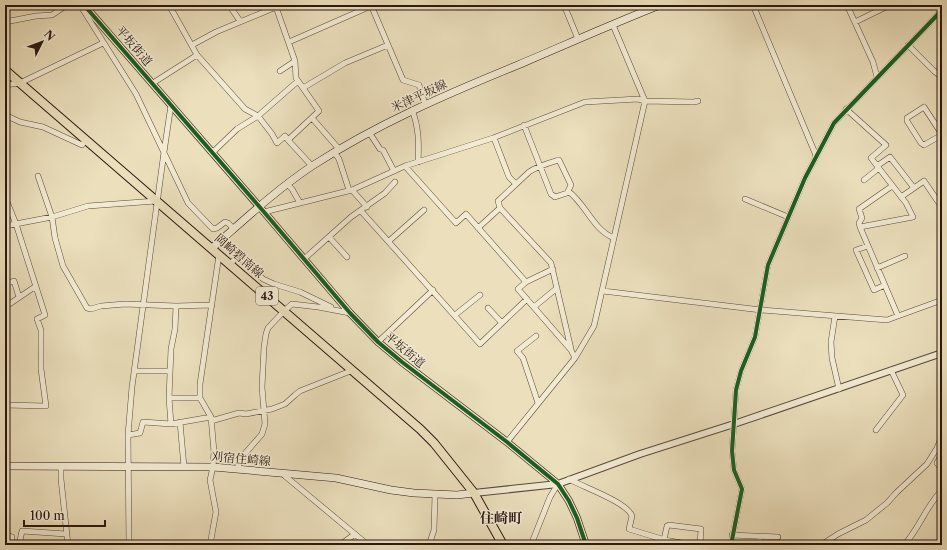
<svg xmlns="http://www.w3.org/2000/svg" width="947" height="550" font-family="'Libre Caslon Text','Noto Serif JP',serif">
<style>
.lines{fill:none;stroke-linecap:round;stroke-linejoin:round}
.minor-casing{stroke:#5b493b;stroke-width:6}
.tertiary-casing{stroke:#5b493b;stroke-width:8}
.secondary-casing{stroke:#2b1710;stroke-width:8}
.primary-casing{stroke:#2b1710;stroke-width:10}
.minor{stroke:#f2ead3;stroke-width:5}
.tertiary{stroke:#f2ead3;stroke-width:6}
.secondary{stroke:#f2ead3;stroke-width:7}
.primary{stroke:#ebdfbc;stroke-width:8}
.cycleway-casing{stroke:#f2ead3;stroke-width:6}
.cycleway{stroke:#1b5e20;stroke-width:4}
.labels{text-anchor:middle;stroke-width:3;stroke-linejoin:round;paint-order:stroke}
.shield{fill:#f2ead3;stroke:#67564a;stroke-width:1}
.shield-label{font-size:11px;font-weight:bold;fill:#2b1710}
.street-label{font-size:12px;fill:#2b1710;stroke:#f2ead3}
.quarter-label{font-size:14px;font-weight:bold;fill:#2b1710;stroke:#f2ead3}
</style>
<rect width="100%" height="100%" fill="#ebdfbc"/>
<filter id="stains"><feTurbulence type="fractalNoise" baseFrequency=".005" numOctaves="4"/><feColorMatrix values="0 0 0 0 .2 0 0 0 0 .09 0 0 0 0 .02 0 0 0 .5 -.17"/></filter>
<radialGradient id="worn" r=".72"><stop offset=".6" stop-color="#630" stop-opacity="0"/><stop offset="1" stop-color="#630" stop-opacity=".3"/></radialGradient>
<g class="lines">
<!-- minor casing -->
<g class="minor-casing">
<path id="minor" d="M80,5L136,94L188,203L213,229L217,228L225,222L228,223L234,229
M229,5L240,21
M371,5L403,80L419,85L425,104
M564,5L578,39
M753,5L815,153L816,157
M847,5L873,62L877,77
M276,7L295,61L296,78L319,111L288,140L312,166
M5,22L36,16L52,15L67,5
M855,22L890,5
M289,42L371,6
M192,45L216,32L276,7V5
M908,45L934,71L942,77
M197,55L245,109L258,116L272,134L277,143L285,136L288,140
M280,71L295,61
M153,83L197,55L169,5
M5,85L20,83L103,43
M303,88L345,63L388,45
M924,107L941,133L940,136L924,145L921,143L907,121V118Z
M846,109L886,145L871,158L906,203L913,217L860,227
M412,110C419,127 419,144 418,162
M5,115L20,122L43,127L82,145L86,140
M312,118L339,149
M369,132L380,149L383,150L394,171
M494,138L509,177L516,184
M334,152L339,159L349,190
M212,153L237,129L258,116L298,81
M405,166L456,223L466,214L526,282L518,289L571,350L575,358
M877,166L890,157L914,188
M38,176L52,217L55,238L63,266L87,308L91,309L101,306L125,304L176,306L212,305
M864,180L879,168
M287,184L292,189L300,203
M892,186L859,209L862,218L859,223L860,227L898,316
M352,190L367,207
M568,191C586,204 593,230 614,238
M5,197L16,224L45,315L37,319L41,330V369L46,406L5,405
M901,197L924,181L939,203L942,202
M745,199L788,217
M500,208L498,201L529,172C538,166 549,163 559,160L571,185L567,193L555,197L551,194L524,125
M361,211L480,344L527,299
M264,212L352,190L405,166L493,138L585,102L638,99L645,101L694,102L698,101
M5,226L52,217L88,206L156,201
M478,228L500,208L551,263L571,349
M329,237L347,257
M389,241L424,210
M868,246L856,250L874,290L885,285
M304,259L351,217L385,193L395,182
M230,264L236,258L239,257L263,279L274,284L300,292L331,307
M877,268L905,256
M526,282L553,269
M5,284L14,281L19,297
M603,291L761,310L887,320L942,300
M176,306L175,329L171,349L169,398L171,424L211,417
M5,307L36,286
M534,307L557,288
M488,308L502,323
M455,315L480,295
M835,316L831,342L832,358L839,389
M536,336L517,351L523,358L538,403
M378,342L433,290
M134,371H170
M169,398H200
M211,421L239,413L246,414L272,409L285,404L295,395L300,391L353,370
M180,422L184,467
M876,430L903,395L891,370
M128,435L140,433L143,422L171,424
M507,442L575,358L594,326L645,101L613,25
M942,454L937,463L942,470
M61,466V479L68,545
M237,469L242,457L262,434L265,424L262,387L264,347L266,334L268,328L284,311L292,304L318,307L350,313
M284,473L285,476L368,545
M569,479C583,487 627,502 632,516L629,529L665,540L692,545
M5,535L12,537L11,545
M732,535L778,537
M759,536V545
M664,540L667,526L669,525L701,529L700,545
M19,545L22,531L66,534
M129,545L128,435L132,387L164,152L171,105
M203,545L210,544
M210,545L216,512L210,480L213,467L214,452L211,417L200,398V384L219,255
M340,545L355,534
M429,545L434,530L435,495
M531,545L550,497L558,484
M731,545L742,489L734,470L732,451L736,390L741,371L755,337L768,265L805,178L834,123L942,10
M821,545L838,534L866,520L887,503L897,492L927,464L937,448L942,436
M904,545C919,529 926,506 942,490"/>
</g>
<!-- tertiary casing -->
<g class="tertiary-casing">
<path id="tertiary" d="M84,5L264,212L350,313L378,342L402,362L507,442L558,484L569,501L577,518L586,545
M474,493L558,484L640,454L734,424L942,353"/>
</g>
<!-- secondary casing -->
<g class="secondary-casing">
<path id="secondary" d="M212,248C244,220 276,190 312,166C377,124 447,94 518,65C565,45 612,24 660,5
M5,466L213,467L336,478L391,490L414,493L457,495L474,493"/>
</g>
<!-- primary casing -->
<g class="primary-casing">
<path id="primary" d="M5,70L420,429L434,443L474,493L503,545"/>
</g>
<!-- minor -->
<use href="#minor" class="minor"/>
<!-- tertiary -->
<use href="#tertiary" class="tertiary"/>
<!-- secondary -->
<use href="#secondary" class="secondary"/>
<!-- primary -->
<use href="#primary" class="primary"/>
<!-- cycleway casing -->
<g class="cycleway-casing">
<path id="cycleway" d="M84,5L264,212L350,313L378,342L402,362L507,442L558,484L569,501L577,518L586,545
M731,545L742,489L734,470L732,451L736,390L741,371L755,337L768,265L805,178L834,123L942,10"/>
</g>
<!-- cycleway -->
<use href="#cycleway" class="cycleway"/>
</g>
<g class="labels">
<!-- shield labels -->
<rect class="shield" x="256" y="287" width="22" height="18" rx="3"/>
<g class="shield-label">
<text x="267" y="300">43</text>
</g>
<!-- street labels -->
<g class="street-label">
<text transform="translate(134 46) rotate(49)" y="4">平坂街道</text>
<text transform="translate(419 96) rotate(-25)" y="4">米津平坂線</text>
<text transform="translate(239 256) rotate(41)" y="4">岡崎碧南線</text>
<text transform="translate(405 350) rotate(40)" y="4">平坂街道</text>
<text transform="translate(241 459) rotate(5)" y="4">刈宿住崎線</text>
</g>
<!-- quarter labels -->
<g class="quarter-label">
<text x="501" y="523">住崎町</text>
</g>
</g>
<!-- margin -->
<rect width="947" height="550" fill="none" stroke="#ebdfbc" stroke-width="20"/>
<rect x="6" y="6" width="935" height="538" fill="none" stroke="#2b1710" stroke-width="2"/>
<rect x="10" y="10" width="927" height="530" fill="none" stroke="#2b1710"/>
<!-- north arrow -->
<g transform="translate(42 42) rotate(48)" stroke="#f2ead3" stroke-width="3" paint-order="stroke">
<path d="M0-3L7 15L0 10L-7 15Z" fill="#2b1710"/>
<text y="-6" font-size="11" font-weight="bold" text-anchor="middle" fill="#2b1710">N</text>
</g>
<!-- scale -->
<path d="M24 520v6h81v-6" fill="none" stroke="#2b1710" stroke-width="2"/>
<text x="30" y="520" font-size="12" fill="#2b1710" stroke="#f2ead3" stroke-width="3" paint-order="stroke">100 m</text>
<rect width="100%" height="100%" filter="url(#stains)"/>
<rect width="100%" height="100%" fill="url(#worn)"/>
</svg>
